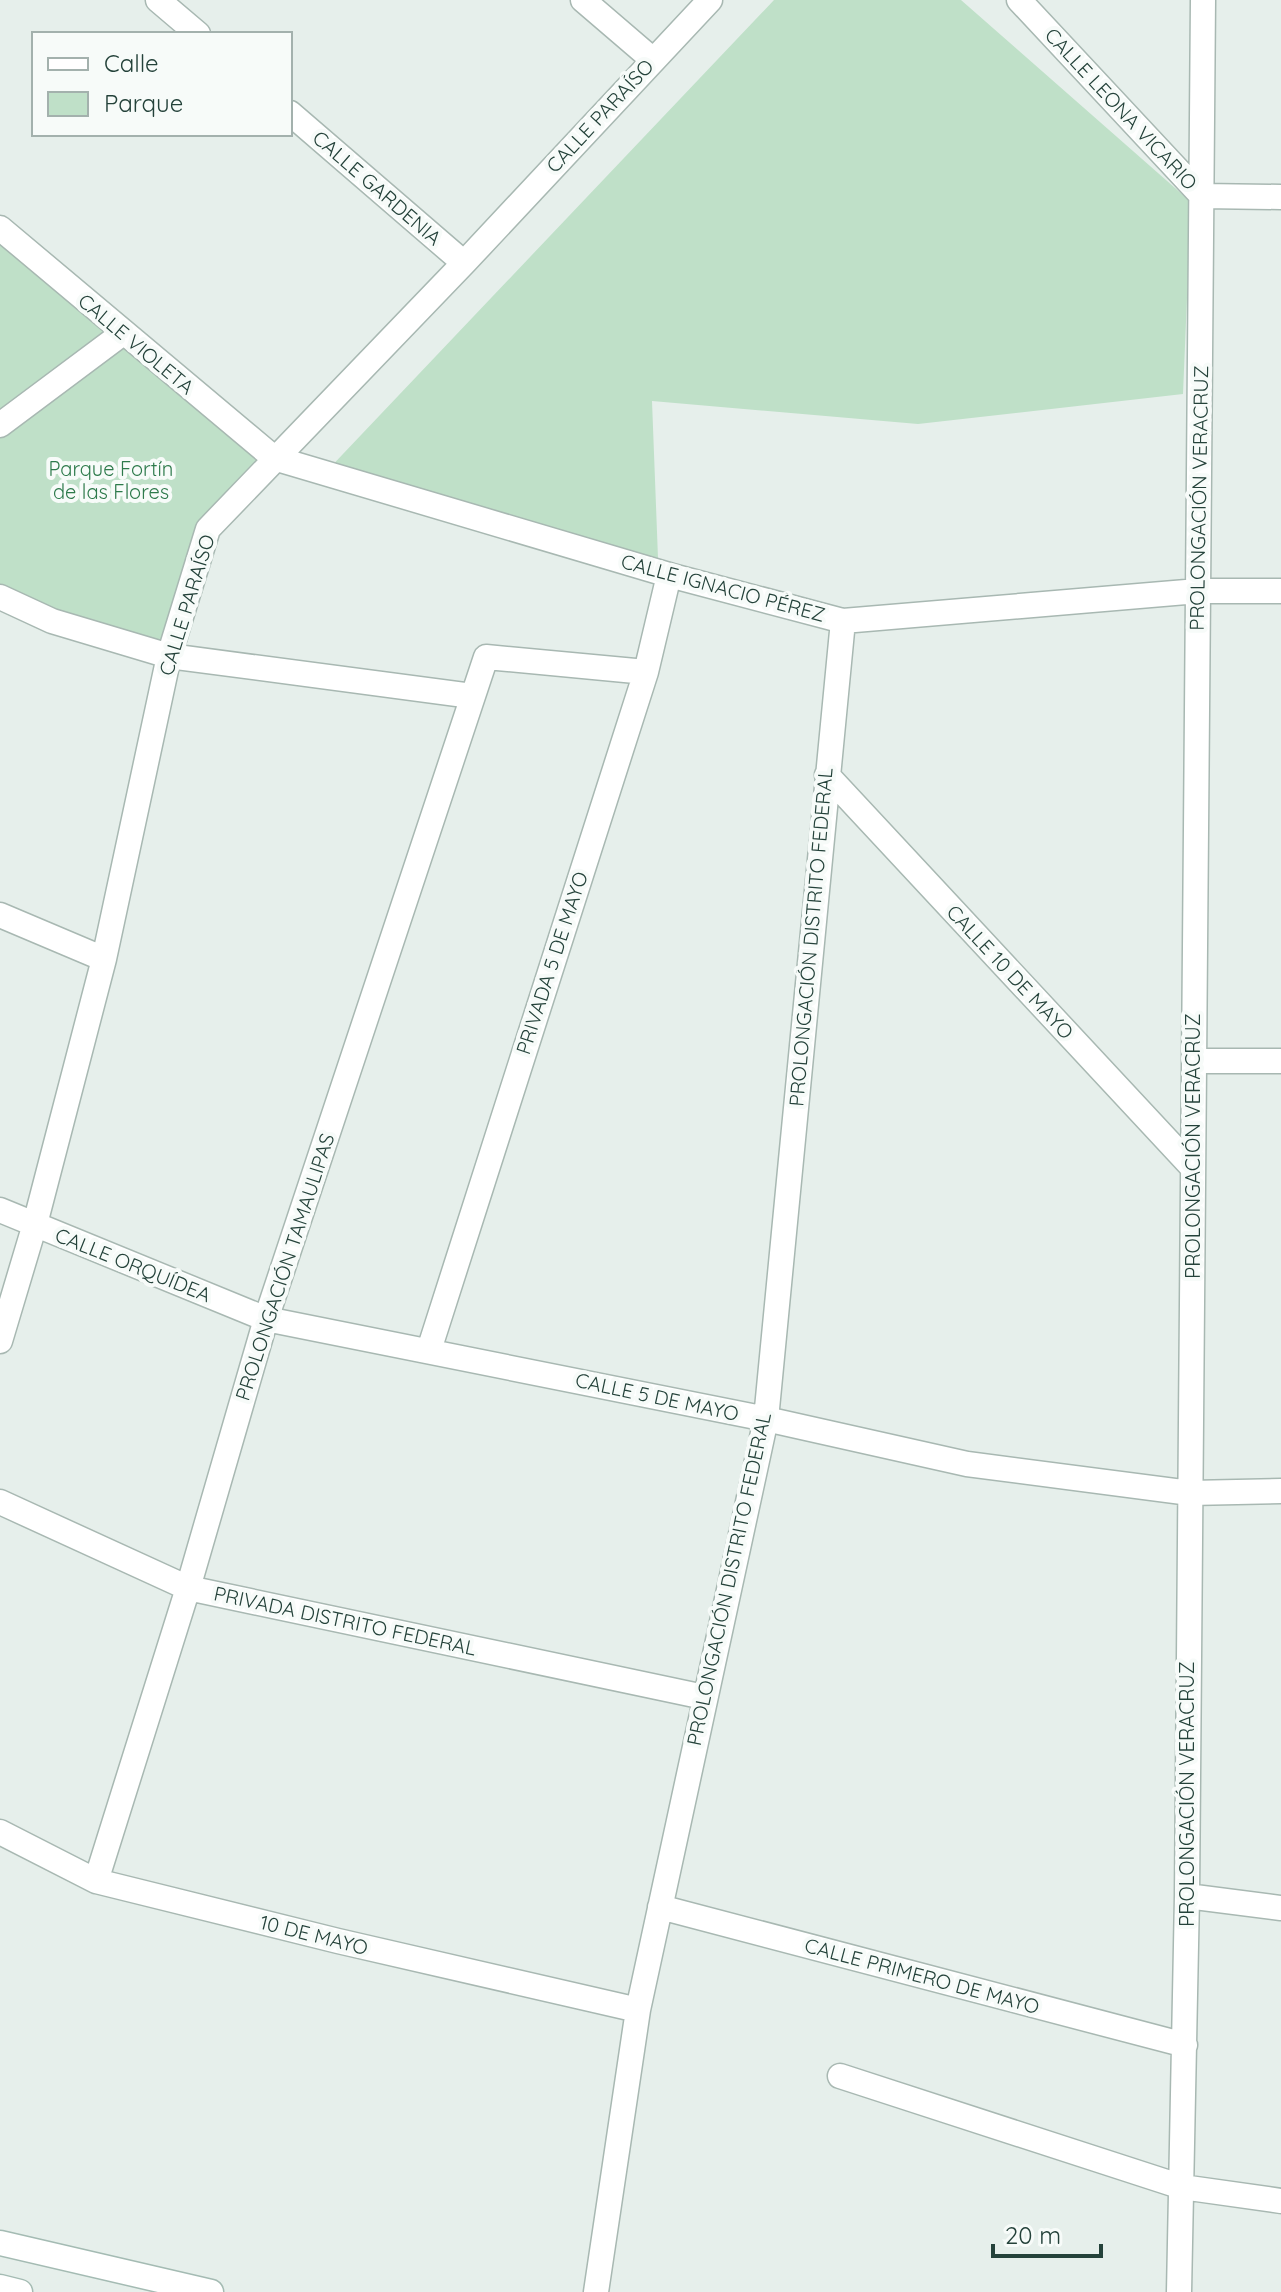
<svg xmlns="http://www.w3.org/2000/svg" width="1281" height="2292" font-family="Quicksand,sans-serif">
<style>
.green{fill:#bfe0c8}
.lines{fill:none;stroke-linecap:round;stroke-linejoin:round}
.minor-casing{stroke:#a8b8b2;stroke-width:27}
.secondary-casing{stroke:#a4bbb3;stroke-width:27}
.minor{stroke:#fff;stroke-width:24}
.secondary{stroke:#fff;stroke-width:24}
.labels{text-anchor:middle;stroke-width:8;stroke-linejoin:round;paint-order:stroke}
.street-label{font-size:20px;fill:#24423a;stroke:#f7fbf9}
.park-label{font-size:20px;fill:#2d7a4b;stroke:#f7fbf9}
</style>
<rect width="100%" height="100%" fill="#e6efeb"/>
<!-- green -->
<path class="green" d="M774,0H961L1191,202L1183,394L918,424L652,401L658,558L324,474Z
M0,228L114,326L0,417Z
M123,333L274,458L208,529L169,656L0,588V425Z"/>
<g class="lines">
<!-- minor casing -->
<g class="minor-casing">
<path id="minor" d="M158,0L198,34
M583,0L653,60
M1019,0L1202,196L1281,197
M290,113L464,263
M0,228L274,458L669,575L843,621L1198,591H1281
M0,425L123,333
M0,597L52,621L169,656L472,696
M827,775L1193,1168
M0,915L104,959
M1194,1061H1281
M0,1210L266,1319L766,1419L967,1464L1190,1493L1281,1491
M0,1341L35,1224L104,959L169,656L208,529L464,263L710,0
M429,1350L646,672L669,575
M0,1502L188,1588L704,1697
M0,1832L96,1881L338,1941L638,2010
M96,1881L188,1588L266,1319L486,657L646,672
M1187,1896L1281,1908
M660,1907L1185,2045
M840,2076L1182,2187L1281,2201
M596,2292L638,2010L766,1419L843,621
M1179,2292L1187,1896L1203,0"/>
</g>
<!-- secondary casing -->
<g class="secondary-casing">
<path id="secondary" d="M0,2243L211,2292
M0,2287L20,2292"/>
</g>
<!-- minor -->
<use href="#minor" class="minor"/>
<!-- secondary -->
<use href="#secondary" class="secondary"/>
</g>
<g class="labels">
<!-- street labels -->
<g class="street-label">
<text transform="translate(1121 109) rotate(47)" y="7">CALLE LEONA VICARIO</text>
<text transform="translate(600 116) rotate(-47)" y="7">CALLE PARAÍSO</text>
<text transform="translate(377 188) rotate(41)" y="7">CALLE GARDENIA</text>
<text transform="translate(136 344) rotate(40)" y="7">CALLE VIOLETA</text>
<text transform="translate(1199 498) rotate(-89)" y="7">PROLONGACIÓN VERACRUZ</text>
<text transform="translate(723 588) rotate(15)" y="7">CALLE IGNACIO PÉREZ</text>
<text transform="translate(187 605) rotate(-73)" y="7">CALLE PARAÍSO</text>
<text transform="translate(811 937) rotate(-85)" y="7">PROLONGACIÓN DISTRITO FEDERAL</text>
<text transform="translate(552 963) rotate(-72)" y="7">PRIVADA 5 DE MAYO</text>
<text transform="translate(1010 972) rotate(47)" y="7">CALLE 10 DE MAYO</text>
<text transform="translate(1193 1146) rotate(-90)" y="7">PROLONGACIÓN VERACRUZ</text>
<text transform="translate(133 1265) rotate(22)" y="7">CALLE ORQUÍDEA</text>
<text transform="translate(285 1267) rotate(-72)" y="7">PROLONGACIÓN TAMAULIPAS</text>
<text transform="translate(657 1397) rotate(12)" y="7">CALLE 5 DE MAYO</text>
<text transform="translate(729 1579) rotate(-78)" y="7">PROLONGACIÓN DISTRITO FEDERAL</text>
<text transform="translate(345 1621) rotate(12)" y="7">PRIVADA DISTRITO FEDERAL</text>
<text transform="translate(1187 1794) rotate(-90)" y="7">PROLONGACIÓN VERACRUZ</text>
<text transform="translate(314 1935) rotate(14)" y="7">10 DE MAYO</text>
<text transform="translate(922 1976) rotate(15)" y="7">CALLE PRIMERO DE MAYO</text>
</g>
<!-- park labels -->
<g class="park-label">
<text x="111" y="476">Parque Fortín<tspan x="111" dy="23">de las Flores</tspan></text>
</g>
</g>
<!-- legend -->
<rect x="32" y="32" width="260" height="104" fill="#f7fbf9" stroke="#a3b1ad" stroke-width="2"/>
<rect x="48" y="58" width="40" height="12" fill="#ffffff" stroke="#a3b1ad" stroke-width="2"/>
<text x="104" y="72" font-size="24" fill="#24423a">Calle</text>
<rect x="48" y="92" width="40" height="24" fill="#bfe0c8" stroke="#a3b1ad" stroke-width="2"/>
<text x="104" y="112" font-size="24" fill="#24423a">Parque</text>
<!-- scale -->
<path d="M993 2244v12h108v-12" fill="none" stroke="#24423a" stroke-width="4"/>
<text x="1005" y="2244" font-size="24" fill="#24423a" stroke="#f7fbf9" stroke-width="6" paint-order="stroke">20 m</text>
</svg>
